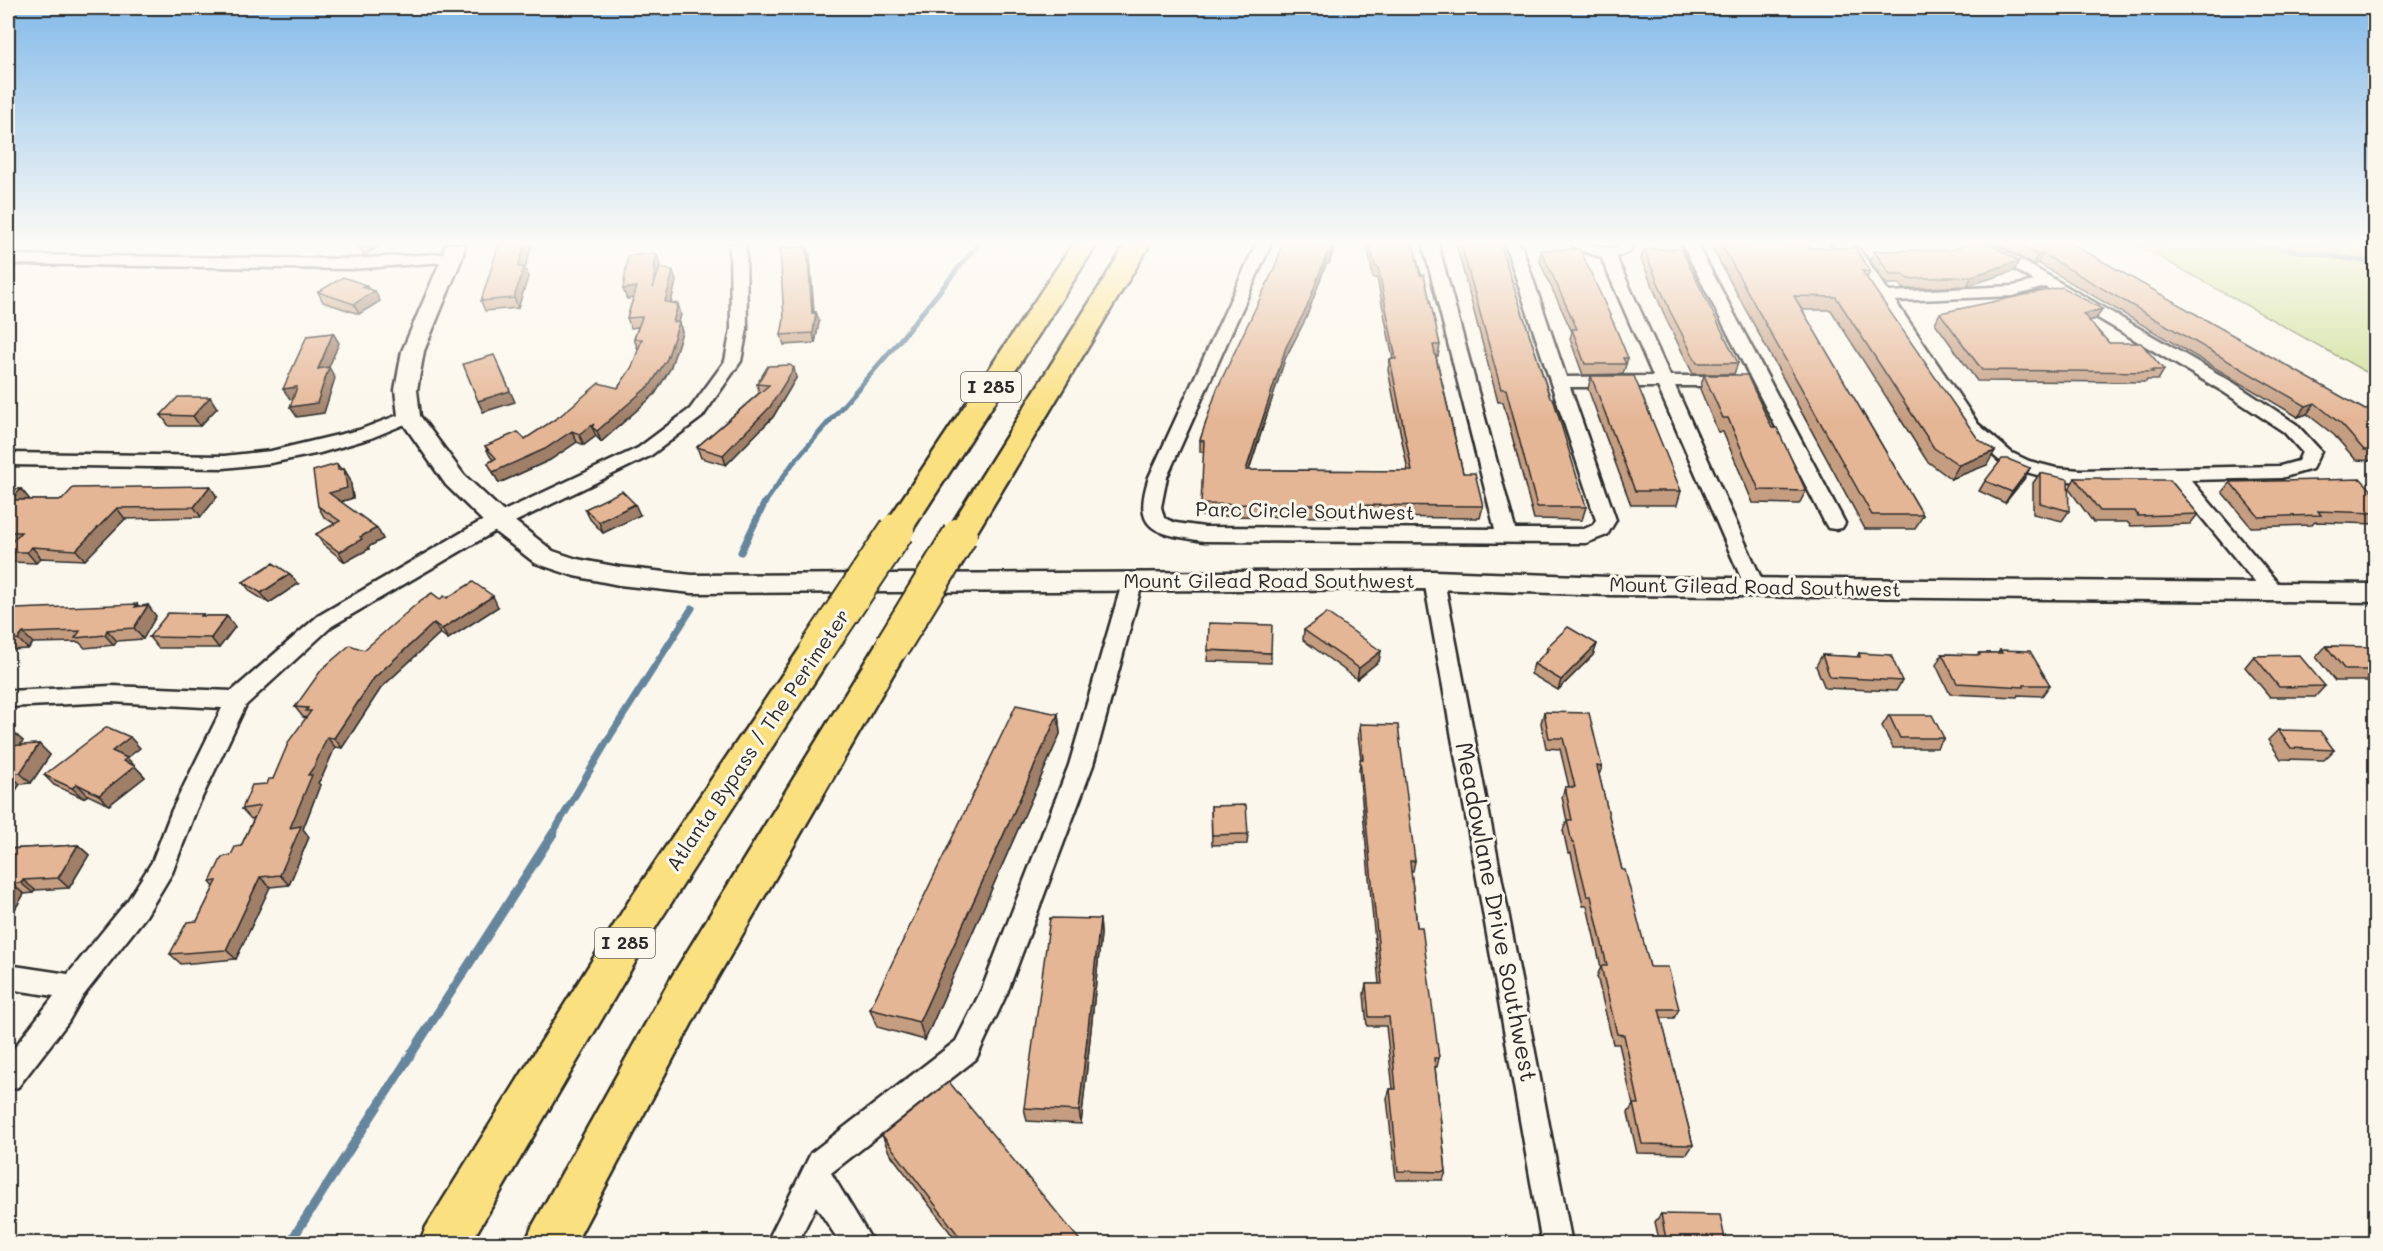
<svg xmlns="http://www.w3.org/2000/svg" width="2383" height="1251" font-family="Mali,sans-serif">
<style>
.green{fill:#ccdd92;stroke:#7c845e;stroke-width:1.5}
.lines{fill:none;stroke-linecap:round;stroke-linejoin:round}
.stream-far2{stroke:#66869e;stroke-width:5}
.stream-far1{stroke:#66869e;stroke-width:7}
.stream{stroke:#66869e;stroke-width:9}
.minor-casing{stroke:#2b2b2b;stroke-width:5}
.tertiary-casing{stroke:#2b2b2b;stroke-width:5}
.motorway-casing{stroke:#2b2b2b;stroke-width:5}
.minor{fill:#fbf7ec;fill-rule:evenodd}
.tertiary{fill:#fbf7ec;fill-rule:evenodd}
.motorway{fill:#fbe080;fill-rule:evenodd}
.motorway-bridge-casing{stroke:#2b2b2b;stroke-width:38;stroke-linecap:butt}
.motorway-bridge{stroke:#fbe080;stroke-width:34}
.wall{fill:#c59d81;stroke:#2b2b2b;stroke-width:1.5}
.shaded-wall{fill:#a07f69;stroke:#2b2b2b;stroke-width:1.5}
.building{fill:#e5b696;stroke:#2b2b2b;stroke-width:1.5}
.labels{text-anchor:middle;stroke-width:6;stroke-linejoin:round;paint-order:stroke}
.shield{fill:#fbf7ec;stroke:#696865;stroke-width:1.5}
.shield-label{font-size:18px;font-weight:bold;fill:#2b2b2b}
.street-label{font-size:20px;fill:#2b2b2b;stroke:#fbf7ec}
.near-street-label{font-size:24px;fill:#2b2b2b;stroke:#fbf7ec}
</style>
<rect width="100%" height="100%" fill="#fbf7ec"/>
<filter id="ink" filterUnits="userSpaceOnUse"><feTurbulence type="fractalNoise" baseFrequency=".0167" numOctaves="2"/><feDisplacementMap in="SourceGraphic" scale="12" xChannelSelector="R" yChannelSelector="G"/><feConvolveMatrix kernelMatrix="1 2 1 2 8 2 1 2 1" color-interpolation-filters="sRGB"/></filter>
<g filter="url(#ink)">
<!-- green -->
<path class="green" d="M2136,244H2375V377Z"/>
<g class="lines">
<!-- stream-far2 -->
<path class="stream-far2" d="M2258,244L2376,263
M764,504L793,463L895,346L978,244"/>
<!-- stream-far1 -->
<path class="stream-far1" d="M741,552L765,502
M553,833L612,733L692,608"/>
<!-- stream -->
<path class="stream" d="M289,1244L554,832"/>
<!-- minor casing -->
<g class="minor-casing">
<path id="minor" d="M730,244H746L747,329L741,361L702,417L650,456L492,533L332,626L246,705L196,810L172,873L146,916L83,996L68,1022L18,1087L8,1090V1056L54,996L8,989V965L68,974L128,900L152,862L172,810L222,708L111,702L8,707V691L111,686L232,691L318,616L478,523L638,448L690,409L725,361L731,329Z
M1256,244H1271L1167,477L1161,507L1164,518L1176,523L1204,527L1495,529L1423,244H1438L1515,529H1584L1593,525L1596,520L1505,244H1521L1566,377L1653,376L1601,257L1579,250L1571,244H1590L1612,249L1620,244H1635L1629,252L1616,257L1670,376H1730L1736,377L1739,381L1736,385L1730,386H1675L1765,587L1762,592L1755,594L1748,592L1745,587L1658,387H1570L1616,520L1607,535L1586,543L1204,541C1157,533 1131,533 1149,477Z
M1682,244H1697L1845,523L1842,528L1835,529L1828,528L1825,523Z
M1831,244H1850L1860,250L1889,292L2013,286L2034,281L1974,244H1993L2234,383L2296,424L2321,451L2312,469L2281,478L2191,480L2281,587L2284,592L2281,597L2274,599L2267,597L2171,480L2080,482L2056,480L2015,469L2000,461L1966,432L1849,256ZM2045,287L2222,391L2284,432L2302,452L2298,461L2280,466L2080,470L2056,468L2029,461L2012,453L1978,424L1895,301L2013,296Z
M452,253L457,255L460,258L457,261L351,269L8,264V255L351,259Z
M409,411L415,412L418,416L415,420L371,438L320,453L271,463L224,468L8,465V453L224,456L271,451L359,430Z
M1133,573L1140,575L1143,580L1093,765L1007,993L976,1059L831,1173L874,1244H841L816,1206L797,1244H766L811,1153L956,1041L982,989L1069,765L1123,580L1126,575Z
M1434,573L1441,575L1444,580L1572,1244H1542L1424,580L1427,575Z"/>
</g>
<!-- tertiary casing -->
<g class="tertiary-casing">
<path id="tertiary" d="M445,244H465L462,258L424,351L417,390L420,416L464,475L508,516L553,551L577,559L619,567L692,575L1434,571L1609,577L2376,584V602L1609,595L1434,589L692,593L619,585L574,576L535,563L490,528L446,485L398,416L395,390L402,351L442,258Z"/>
</g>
<!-- motorway casing -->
<g class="motorway-casing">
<path id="motorway" d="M1073,244H1097L908,537L897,540L886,537L882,530L886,523Z
M1126,244H1150L971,542L960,545L949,542L945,535Z
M893,633L905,636L910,645L701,1006L575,1244H525L532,1227L671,978L881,636Z
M817,638L829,641L834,650L829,659L657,925L470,1244H419L426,1227L629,901L805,641Z"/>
</g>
<!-- minor -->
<use href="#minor" class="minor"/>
<!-- tertiary -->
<use href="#tertiary" class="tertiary"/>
<!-- motorway -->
<use href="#motorway" class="motorway"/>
<!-- motorway-bridge casing -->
<g class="motorway-bridge-casing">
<path id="motorway-bridge" d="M893,645L960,535
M817,650L897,530"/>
</g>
<!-- motorway-bridge -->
<use href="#motorway-bridge" class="motorway-bridge"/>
</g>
<!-- wall -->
<path class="wall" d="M1281,244H1336L1329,264H1326L1306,318L1285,359L1249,470L1408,471L1388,370L1390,359H1393L1377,278H1373L1367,244H1413L1440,345L1438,356H1436L1463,473L1483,506L1480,518L1201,516L1204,452H1200V440L1274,269L1281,251Z
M1456,244H1500L1586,507L1582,520L1534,519L1503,402H1498Z
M1710,244H1807L1808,248L1870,271L1867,278L1987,465L1951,479L1927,461L1831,310H1802L1923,515L1915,529H1865Z
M1998,244H2072L2365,410L2376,413V461L2356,460L2334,435L2307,414L2298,417L2038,263L2033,265Z
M1644,249L1738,363L1734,374H1693L1667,321L1641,259Z
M1541,250L1628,358L1623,374L1583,375L1570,339L1572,332L1539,260Z
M1874,251L2019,261L2014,271L1967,286L1903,289L1899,284H1886L1870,261Z
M656,253L660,263L659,271L676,281L671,303L681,314L679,322L682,332L670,369L655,394L601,442L596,436L584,445L577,442L550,460L499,483L488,463L493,460L490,456L485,446L525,439L618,388L632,367L639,349H638L634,339L638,327L631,328L627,318L633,298L627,299L623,289Z
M810,256L814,312H816L819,322L815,343L784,345L781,335Z
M525,269L528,277L518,308L485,311L481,301Z
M368,289L380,301L359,314L323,302L318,292Z
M2102,309L2096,319L2089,321L2109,343L2164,370L2158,380H2147L2146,382L1977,381L1935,323L1940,313Z
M1704,375L1772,428L1806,491L1799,504L1753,503L1723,432H1718L1700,389Z
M1591,376L1681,491L1677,505H1631L1588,389Z
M796,378L773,417L726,465L701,458L697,447L759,393L757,384Z
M217,408L200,426H169L161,415Z
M337,464L341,469H344L350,479L353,498L341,502L377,528L383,539L368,547L369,549L345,562L323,544L316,534L335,524L324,517L318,506Z
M2030,468L2024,479L2005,503L1979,491L1985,481Z
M2040,473L2069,511L2062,521L2033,514V483Z
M2075,478L2102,480L2198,514L2190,524L2131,526L2127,522H2093L2069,489Z
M2230,482L2376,495V524L2315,522L2312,525L2251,527L2222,492Z
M8,489H21L30,500H62L217,497L201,517L125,519L85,560L41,558L36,563L11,562L8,558V546L11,542H8Z
M585,509L640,515L603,533L590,519Z
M243,582L298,584L269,603L251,592Z
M447,598L498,607L448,639L440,633L381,688L342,748L335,747L323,775L318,783L320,785L303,829L309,837L289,885L270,887L236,959L181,964L170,954L197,921L214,887L210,882L231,855L241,846L254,818L251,819L242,809L267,784L273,779L306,718L303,717L295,707L364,650L440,599Z
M139,606L156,616L143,639L117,641L114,645L85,648L79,642L33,643L28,649L8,650V617Z
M203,614L204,616H227L235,627L219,648H158L149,637Z
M1304,630L1379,661L1357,679L1303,640Z
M1597,644L1593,655L1558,690L1531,674L1534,664L1546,653L1547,647Z
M2326,646L2376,648V681H2335L2316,657Z
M1208,650L1271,653V663L1207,661Z
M2000,650L2050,685L2042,696L2018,695L2017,697L1950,694L1936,665L1942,654L1977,655L1979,653H1998Z
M1859,653L1902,681L1896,691L1825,688L1816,666L1822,655L1857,657Z
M2254,656L2325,686L2315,697H2270L2245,667Z
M1544,712L1602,767L1599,775L1622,870L1650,967L1679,1009L1674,1018H1661L1693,1145L1687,1154L1637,1153L1628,1113L1633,1105L1619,1044H1613L1597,976L1601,967L1587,906H1583L1571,853H1568L1563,830L1567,821L1562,797L1565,787H1569L1560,749L1546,748L1541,723Z
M1058,714L1060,734L925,1040L877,1027L870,1009Z
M1889,715L1944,738L1937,748H1893L1882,726Z
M1360,724L1415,861L1413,871H1411L1417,927L1439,1058L1437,1067H1435L1446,1172L1443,1180H1396L1387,1098L1390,1089H1393L1386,1026H1367L1364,994L1366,984H1379L1359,769L1361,759L1358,735Z
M2278,730L2334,750L2324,760L2281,759L2268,740Z
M8,731L23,741L20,745L39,744L50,755L31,783L20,784L14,793L8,794Z
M140,748L127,758L145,777L109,805L88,795L83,798L54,785L44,775Z
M1211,806L1248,834L1247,844L1212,845Z
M78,845L89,855L69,888L35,890L33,893L24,894L15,909H8V849Z
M1100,919L1101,934L1081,1124L1027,1121L1024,1108Z
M882,1135L1083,1244H959L889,1152Z
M1661,1214L1726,1244H1660L1655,1222Z"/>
<!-- shaded-wall -->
<path class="shaded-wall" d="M362,244H381L364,256L359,246Z
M525,244H532L525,269L528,277L518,308L514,298L518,267Z
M1333,244H1336L1329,264L1330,253Z
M807,246L810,256L814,323L812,313Z
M656,253L660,263L656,298L653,288Z
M1327,253L1326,264L1306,318L1285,359L1245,482L1246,470L1286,347Z
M2043,254L2038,263L2033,265L2038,255Z
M2019,261L2014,271L1967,286L1972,276Z
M673,271L676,281L668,313L665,302Z
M366,285L371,293L375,291L380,301L359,314L354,304L362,287Z
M637,287L640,297L627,299L623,289Z
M678,304L681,314L679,322L682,332L670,369L655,394L601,442L597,431L592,427L596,436L584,445L579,434L673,322Z
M2102,309L2096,319L2077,324L2083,314Z
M816,312L819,322L815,343L813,333Z
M333,333L339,343L324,379L318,369Z
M499,366L515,402L483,412L478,401Z
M329,367L335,378L324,413L297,417L290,407Z
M794,368L796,378L773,417L726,465L723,455Z
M297,387L303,397L290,399L283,389Z
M210,397L217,408L200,426L193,416Z
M2315,403L2307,414L2298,417L2306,406Z
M572,431L577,442L550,460L499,483L493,472Z
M1995,451L1987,465L1951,479L1959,465Z
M2030,468L2024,479L2005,503L2012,492Z
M344,469L350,479L353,498L336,503L329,493Z
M210,486L217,497L201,517L194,507Z
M21,489L30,500H11Z
M635,504L640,515L603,533L599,522Z
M117,508L125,519L85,560L76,550Z
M377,528L383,539L368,547L369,549L345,562L339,552L360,537Z
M32,547L41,558L36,563L27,552Z
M290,574L298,584L269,603L261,593Z
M493,596L498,607L448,639L442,629Z
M137,604L144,612L148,605L156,616L143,639L134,628L135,607Z
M227,616L235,627L219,648L211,638Z
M434,623L440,633L381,688L342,748L334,738L374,678Z
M107,630L117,641L114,645L105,635Z
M23,633L33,643L28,649L18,639Z
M1597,644L1593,655L1558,690L1561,680Z
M1381,651L1379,661L1357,679L1359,668Z
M1058,714L1060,734L925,1040L919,1022Z
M12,731L23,741L18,749L8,746V738Z
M130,737L140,748L127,758L145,777L109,805L99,795L112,751Z
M327,737L335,747L323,775L318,783L320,785L303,829L309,837L289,885L280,875L290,828L308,775Z
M39,744L50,755L31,783L20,773Z
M9,773L20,784L14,793L8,787V776Z
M77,784L88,795L83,798L72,788Z
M78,845L89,855L69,888L58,878Z
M260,877L270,887L236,959L226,950Z
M23,880L35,890L33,893L21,883Z
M12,884L24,894L15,909L8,903V891Z
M1100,919L1101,934L1081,1124L1079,1111Z"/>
<!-- building -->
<path class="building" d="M499,244H525L518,267H524L514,298L481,301Z
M1281,244H1333L1330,253H1327L1307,307L1286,347L1246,470L1412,471L1390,359H1396L1378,267H1375L1370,244H1413L1420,275H1424L1436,326L1440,345H1433L1463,473H1475L1483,506L1201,504L1204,441L1200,440L1217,389L1274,269L1281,250Z
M1461,244H1500L1550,398H1553L1586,507H1537L1506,389H1501Z
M1721,244H1807L1808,248H1855L1870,271H1862L1948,396L1978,439L1995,451L1959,465L1934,448L1836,297L1794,296L1923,515H1872Z
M1970,244H1990L2019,261L1972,276L1907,279L1904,274H1890L1874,251L1950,250Z
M2019,244H2072L2365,410L2371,409L2376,413V450H2364L2342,425L2315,403L2306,406L2043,254L2038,255Z
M807,246L812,313L816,312L813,333L781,335L784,319L780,249Z
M1580,249L1614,324L1628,358H1623L1626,364H1585L1572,329H1577L1541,250Z
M1644,249H1681L1738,363H1697L1670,311Z
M656,253L653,288L660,267L673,271L665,302L678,304L673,322H679L667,359L651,384L597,431L592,427L594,424L579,434L572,431L545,449L493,472L488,463L496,458L485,446L518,432L525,439L560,416L599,383L618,388L632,367L642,339H634L642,317L627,318L637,287L623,289L628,256Z
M343,277L366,285L362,287L375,291L354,304L318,292Z
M2062,287L2102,309L2083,314L2109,343H2141L2164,370H2151L2153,372L1982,370L1940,313Z
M333,333L318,369L329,367L317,403L290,407L297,387L283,389L307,336Z
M494,355L510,391L478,401L463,364Z
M790,365L794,368L770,407L723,455L697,447L769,385L757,384L768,366Z
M1704,375H1747L1772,428H1777L1806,491L1759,490L1728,418H1723Z
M1591,376H1634L1681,491H1635Z
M178,397H210L193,416L161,415Z
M2002,459H2008L2030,468L2012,492L1985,481Z
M337,464L338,470L344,469L347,488L329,493L377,528L360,537L362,539L339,552L316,534L340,521L318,506L313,471Z
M2040,473L2068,479L2069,511L2040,503Z
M2075,478H2101L2102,480H2170L2198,514L2138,516L2135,511H2100Z
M2361,479L2376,495V513L2318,511L2321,515L2259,517L2230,482Z
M210,486L194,507L117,508L76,550L32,547L27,552H8V546L21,532H8V489H21L11,500H62L73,488Z
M622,491L635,504L599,522L585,509Z
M273,563L290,574L261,593L243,582Z
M473,582L493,596L442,629L434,623L374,678L334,738L327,737L315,765L308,775H312L290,828L301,826L280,875L260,877L226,950L170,954L187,922L197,921L217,881L210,882L222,857L231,855L235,847L241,846L260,806L242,809L252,785L267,784L269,779H273L289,741L311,711H306L308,708L295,707L322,669L350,645L364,650L421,600L432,593L440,599L444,596L447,598Z
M137,604L135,607L148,605L134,628L107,630L105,635L75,638L80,631L23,633L18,639H8V617H9L16,609Z
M168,613L203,614L201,616H227L211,638L149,637Z
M1327,613L1381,651L1359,668L1304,630Z
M1209,623L1272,625L1271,653L1208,650Z
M1568,627L1597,644L1561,680L1534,664L1550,648L1547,647Z
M2326,646L2375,647L2376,648V670H2345Z
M2000,650L2030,651L2050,685H2024V687L1957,683L1942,654L1980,655L1979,653H2002Z
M1859,653L1891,655L1902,681L1830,677L1822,655L1860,657Z
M2299,655L2325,686L2279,687L2254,656Z
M1016,705L1058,714L919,1022L870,1009Z
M1544,712L1589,713L1602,767L1597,766L1622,870H1625L1650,967H1668L1679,1009H1659L1693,1145L1642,1144L1633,1104H1639L1624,1035L1617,1034L1601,966H1607L1591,896H1587L1574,843H1572L1567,820H1572L1565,787H1575L1563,738H1549Z
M1889,715H1932L1944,738H1900Z
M1360,724L1398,725L1415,861H1410L1417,927H1422L1439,1058H1434L1446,1172L1398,1171L1390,1089H1396L1389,1017H1369L1366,984H1382L1360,759H1363Z
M107,727L130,737L112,751L127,758L123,761L135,766L99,795L77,784L72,788L44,775Z
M2278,730L2320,731L2334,750L2291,748Z
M8,731H12L8,738Z
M8,742H11L8,746L39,744L20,773H9L8,776Z
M1246,805L1248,834L1212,835L1211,806Z
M78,845L58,878L23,880L21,883L12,884L8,891V849Z
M1050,918L1100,919L1079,1111L1024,1108Z
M949,1082L1083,1244H965L882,1135Z
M1661,1214L1720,1215L1726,1244H1667Z"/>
</g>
<!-- sky -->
<linearGradient id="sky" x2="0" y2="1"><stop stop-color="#83bae9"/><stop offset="0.58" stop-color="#fdfbf6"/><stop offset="1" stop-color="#fdfbf6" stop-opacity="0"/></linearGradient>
<rect width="2383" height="419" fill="url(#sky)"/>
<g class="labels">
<!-- shield labels -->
<g class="shield">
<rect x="961" y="372" width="60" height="30" rx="4.5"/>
<rect x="595" y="928" width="60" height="30" rx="4.5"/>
</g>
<g class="shield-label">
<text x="991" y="393">I 285</text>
<text x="625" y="949">I 285</text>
</g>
<!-- street labels -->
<g class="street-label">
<text transform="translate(1305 511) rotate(1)" y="7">Parc Circle Southwest</text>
<text x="1269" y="588">Mount Gilead Road Southwest</text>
<text transform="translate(1755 587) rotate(1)" y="7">Mount Gilead Road Southwest</text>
<text transform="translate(758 740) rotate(-56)" y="7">Atlanta Bypass / The Perimeter</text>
</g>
<!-- near-street labels -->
<g class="near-street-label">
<text transform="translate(1496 912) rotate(79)" y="8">Meadowlane Drive Southwest</text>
</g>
</g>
<!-- margin -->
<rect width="2383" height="1251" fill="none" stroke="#fbf7ec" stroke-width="30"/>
<rect x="15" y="15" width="2353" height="1221" fill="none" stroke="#2b2b2b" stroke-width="2" filter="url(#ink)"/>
</svg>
